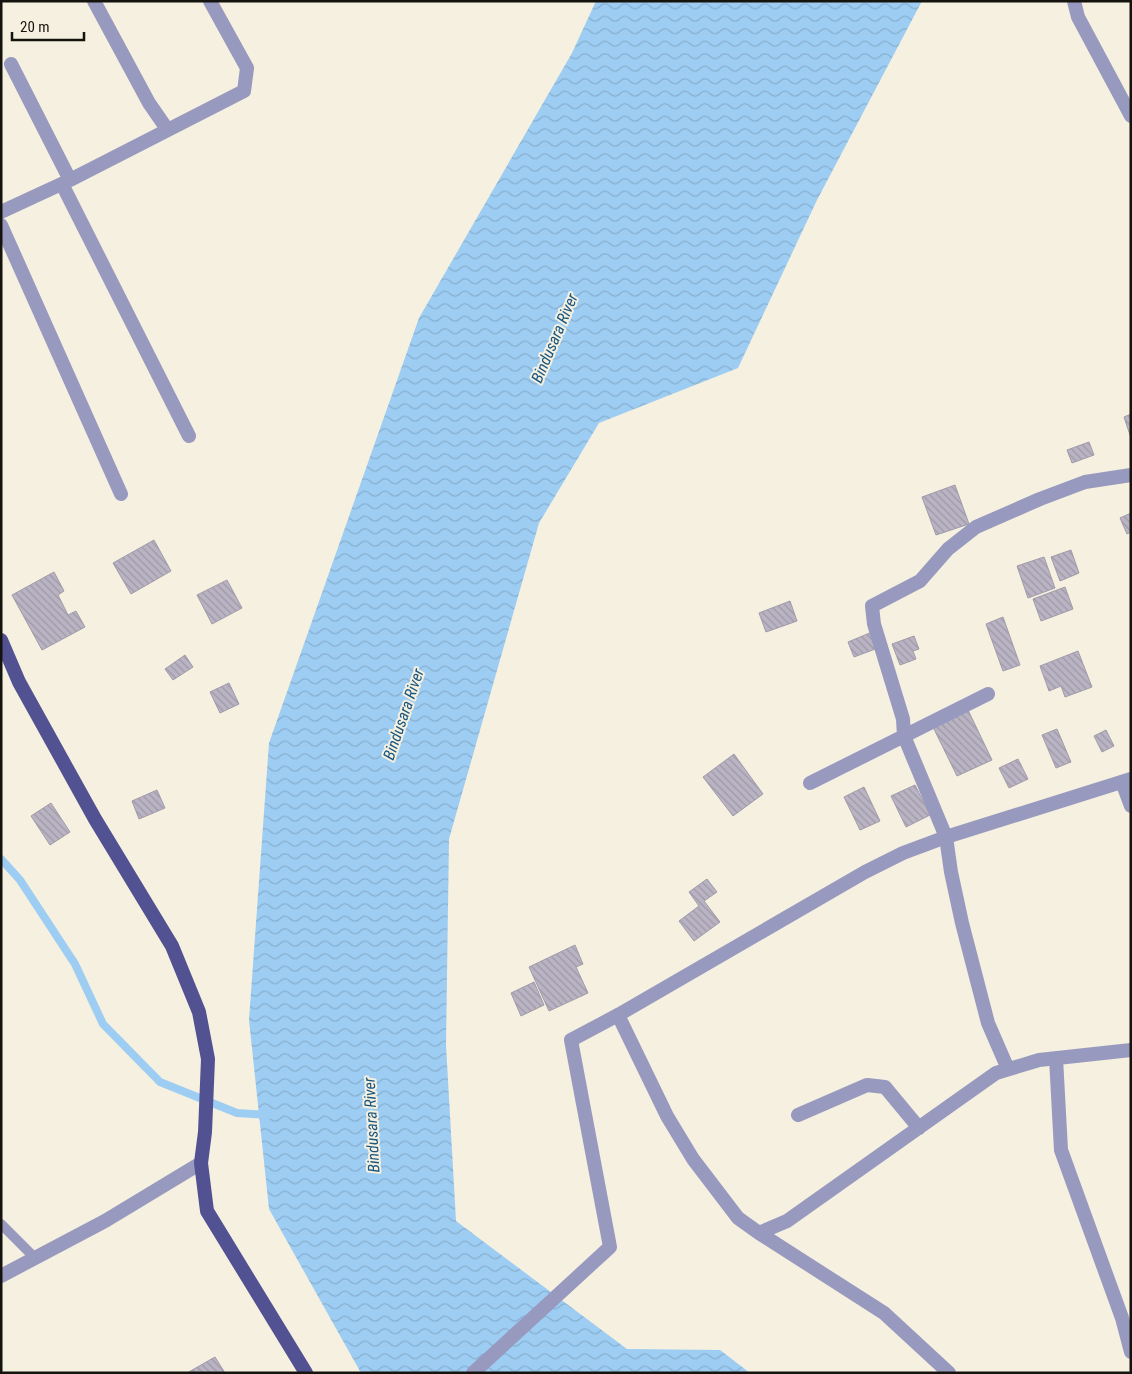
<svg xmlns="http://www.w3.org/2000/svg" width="1132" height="1374" font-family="'Roboto Condensed',sans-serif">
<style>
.water{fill:url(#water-waves)}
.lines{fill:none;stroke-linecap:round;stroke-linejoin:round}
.stream{stroke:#9ecdf3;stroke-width:8}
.building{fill:url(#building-back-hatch);stroke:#a19baa}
.service{stroke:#9899bf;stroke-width:10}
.minor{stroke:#9899bf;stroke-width:14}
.tertiary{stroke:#9899bf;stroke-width:14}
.primary{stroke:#525191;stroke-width:14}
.labels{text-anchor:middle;stroke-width:4;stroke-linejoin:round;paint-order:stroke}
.water-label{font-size:16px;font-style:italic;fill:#1a5780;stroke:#f5f0df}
</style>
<defs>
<pattern id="water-waves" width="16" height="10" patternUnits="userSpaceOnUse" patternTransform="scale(1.25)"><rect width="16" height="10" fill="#9ecdf3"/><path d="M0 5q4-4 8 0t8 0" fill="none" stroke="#87afcf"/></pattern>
<pattern id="building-back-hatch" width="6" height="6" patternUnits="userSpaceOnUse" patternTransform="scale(1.25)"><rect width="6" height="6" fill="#b9b3c3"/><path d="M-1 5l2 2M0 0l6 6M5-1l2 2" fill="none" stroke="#9e99a6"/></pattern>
</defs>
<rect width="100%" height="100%" fill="#f5f0df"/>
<!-- water -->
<path class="water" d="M596,1H922L817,200L738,368L599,423L539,523L449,839L446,1045L456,1221L627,1349L720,1350L750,1373H361L269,1209L249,1020L269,743L419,318L572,53Z"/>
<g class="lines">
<!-- stream -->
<path class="stream" d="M1,859L20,880L75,964L103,1024L160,1082L237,1113L269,1115"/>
</g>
<!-- building -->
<path class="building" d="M1131,414V438L1124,417Z
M1089,442L1094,455L1072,463L1067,450Z
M955,485L969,524L936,535L922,497Z
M1131,513V532L1127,534L1120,518Z
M154,540L171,571L131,594L113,563Z
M1071,550L1079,573L1060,581L1051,557Z
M1044,557L1055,588L1028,598L1017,566Z
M54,572L64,591L58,595L68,615L76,611L85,627L42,650L12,595Z
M227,580L242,608L212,624L197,595Z
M1065,587L1073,609L1041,621L1033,599Z
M790,601L797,621L766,632L759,613Z
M1003,617L1020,665L1003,671L986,624Z
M872,632L878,648L854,657L848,642Z
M914,636L919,649L913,651L916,659L900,665L892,644Z
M1078,651L1092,687L1065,697L1061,686L1049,691L1040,666Z
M185,655L193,667L173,680L165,669Z
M229,683L239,704L220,713L210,692Z
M968,710L992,760L957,776L933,727Z
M1057,729L1071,762L1056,768L1042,735Z
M1106,730L1114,746L1102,752L1094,736Z
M734,754L763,794L733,816L703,777Z
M1018,759L1028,779L1009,788L999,768Z
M915,785L930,815L906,827L891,796Z
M864,787L880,821L860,830L844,797Z
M157,790L165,808L139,819L132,801Z
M51,803L70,832L50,845L31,816Z
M707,879L717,892L704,901L720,922L694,941L679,921L699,906L689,892Z
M575,945L583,964L576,967L588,993L549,1011L529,967Z
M534,982L544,1005L521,1016L511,993Z
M215,1357L225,1373H187Z"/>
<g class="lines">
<!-- service -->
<path class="service" d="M1,1224L34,1257"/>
<!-- minor -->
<path class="minor" d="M94,1L149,103L167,129
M1074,1L1078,17L1131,116
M11,64L70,180
M62,184L189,436
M1,212L70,180L244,91L247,68L210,1
M1,225L121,494
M1122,782L1131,806
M810,783L988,694
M618,1015L667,1116L693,1159L738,1218L759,1233L787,1221L996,1073L1039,1060L1131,1050
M1056,1058L1061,1150L1122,1318L1131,1352
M1008,1069L988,1023L962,923L951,872L946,837L904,736L903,719L874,624L872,606L920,581L948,549L976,527L1040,499L1085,482L1131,475
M798,1115L867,1085L885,1087L919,1128
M759,1233L884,1313L949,1373
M1,1276L105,1221L201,1163"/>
<!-- tertiary -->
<path class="tertiary" d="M473,1373L610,1247L571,1040L618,1015L865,872L903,853L946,837L1131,779"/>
<!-- primary -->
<path class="primary" d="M1,640L19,682L95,819L172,946L199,1012L208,1059L205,1132L201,1163L207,1211L306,1373"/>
</g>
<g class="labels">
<!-- water labels -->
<g class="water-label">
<text transform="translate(554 338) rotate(-67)" y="6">Bindusara River</text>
<text transform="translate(403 714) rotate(-71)" y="6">Bindusara River</text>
<text transform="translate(371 1125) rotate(-93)" y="6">Bindusara River</text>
</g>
</g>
<!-- border -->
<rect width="1132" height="1374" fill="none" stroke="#15130e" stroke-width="5"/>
<!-- scale -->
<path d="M12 32v8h72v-8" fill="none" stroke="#15130e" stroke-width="2.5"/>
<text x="20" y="32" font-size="15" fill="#15130e" stroke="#f5f0df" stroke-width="4" paint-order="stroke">20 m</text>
</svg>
